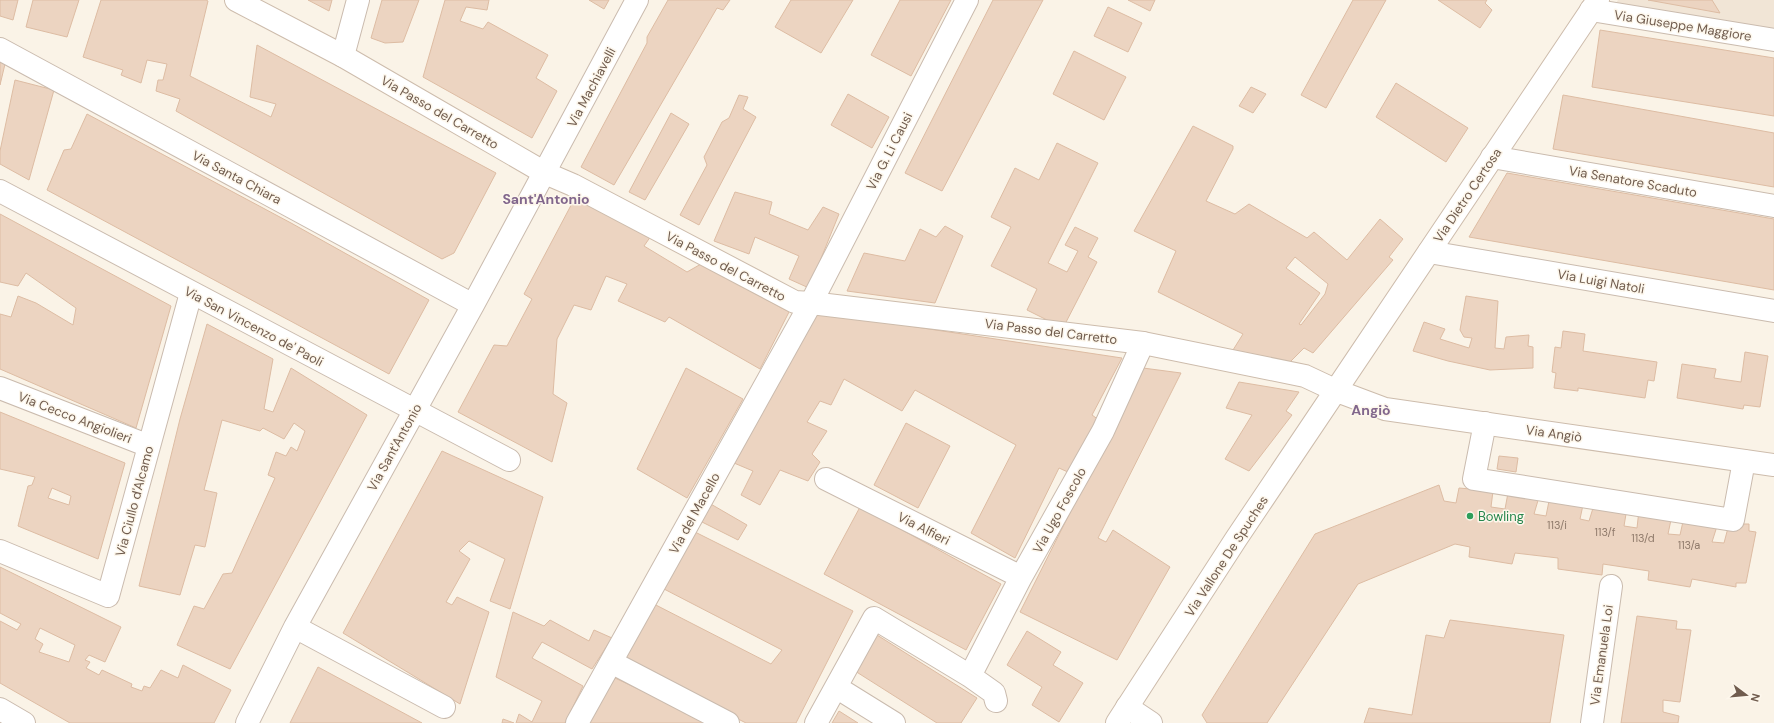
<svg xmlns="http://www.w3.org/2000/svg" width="1774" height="723" font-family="'DM Sans',sans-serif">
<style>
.residential{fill:#f1e5d6}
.building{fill:#ecd4c1;stroke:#ddbca3;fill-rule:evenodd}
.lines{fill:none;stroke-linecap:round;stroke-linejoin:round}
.street-casing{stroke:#cabbae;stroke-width:24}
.secondary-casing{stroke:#cdbcac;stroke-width:24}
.street{stroke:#fff;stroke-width:22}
.secondary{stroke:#fff;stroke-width:22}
.leisure-dot{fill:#2e9e5b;stroke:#fdf7ec;stroke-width:1.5}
.labels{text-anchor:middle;stroke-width:3;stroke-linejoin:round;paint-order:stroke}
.number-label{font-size:11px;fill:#8f7a6b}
.street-label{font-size:13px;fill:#705c4e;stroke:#fdf7ec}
.leisure-label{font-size:13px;fill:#27864d;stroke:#fdf7ec;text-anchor:start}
.neighbourhood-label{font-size:14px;font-weight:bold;fill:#81668c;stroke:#fdf7ec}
</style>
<rect width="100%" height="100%" fill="#faf3e7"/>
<!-- residential -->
<path class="residential" d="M1618,0H1774V35L1613,8Z"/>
<!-- building -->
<path class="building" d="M0,0H18L13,20L0,16Z
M33,0H79L67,37L26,27Z
M101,0H206L208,1L190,76L271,117L276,104L250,97L257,45L496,173L454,253L442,259L176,111L180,99L156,91L158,80H163L167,64L147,60L141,83L121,75L123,70L83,57Z
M308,0H332L329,11Z
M382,0H419L403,42L385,43L371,38Z
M445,0H489L487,10L466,7L460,21L483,29L488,22L548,55L536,78L557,91L532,138L423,77Z
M589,0H609L604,9Z
M668,0H730L723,10L717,8L614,185L581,167L647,43V37Z
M791,0H853L821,53L775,27Z
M900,0H951L911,76L871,55Z
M993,0H1043L942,191L905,173Z
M1128,0H1155L1150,11Z
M1353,0H1386L1326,108L1301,95Z
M1438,0H1487L1485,3L1492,10L1480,28Z
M1648,0H1712L1720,13Z
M1108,7L1142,23L1128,52L1094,36Z
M1600,30L1774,58V116L1592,87Z
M1074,51L1126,77L1104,120L1053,94Z
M0,62L5,64L0,85Z
M15,80L54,90L29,180L0,164V151Z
M1396,83L1468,128L1446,162L1376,117Z
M1251,87L1266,94L1253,113L1239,106Z
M848,94L889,117L872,148L831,125Z
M739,95L748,97L743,109L756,117L699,225L680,215L707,165L704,157L722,122L729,118Z
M1563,95L1774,133V187L1553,149Z
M671,113L689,124L645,200L629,192Z
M87,114L291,223L429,300L389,374L47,190L64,150L71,149Z
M1193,126L1233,146V149L1206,201L1235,214L1249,204L1307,238L1314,232L1347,260L1380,219L1403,239L1389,257L1393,260L1313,353L1304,348L1290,362L1233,350L1243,334L1158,292L1176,251L1134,231ZM1295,257L1328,284L1325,294L1301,325L1299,324L1320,293L1286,268Z
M1057,143L1098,163L1048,263L1067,272L1078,251L1065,245L1075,227L1098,238L1088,257L1097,262L1063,328L1027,310L1037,289L991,266L1011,227L991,217L1015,168L1039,180Z
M1507,173L1774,219V290L1469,237Z
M735,192L772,202L769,214L808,230L823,207L839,214L809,288L789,279L799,256L755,237L749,254L714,241Z
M577,194L651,236L644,246L687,272L701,264L789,312L760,369L669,317L665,322L618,301L627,284L606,276L591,310L574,305L557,339L553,394L567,403L552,462L458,412L494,345L507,346L532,299L524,294Z
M0,214L171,306L136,428L0,369V314L11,317L18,296L36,303L73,325L76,308L26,273L18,286L0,282Z
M945,226L963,236L935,303L847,291L864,253L905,261L920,229L936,237Z
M1466,296L1498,301L1495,348L1504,349L1506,337L1529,335L1528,346L1533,347V368L1490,370L1448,361L1413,351L1424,322L1445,329L1440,339L1469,348L1472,338L1464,337L1460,330Z
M816,312L1122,358L1092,415L1099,420L1070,473L1059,468L1015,558L971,533L1016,445L915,390L902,411L844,379L831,405L820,401L807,422L827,431L812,454L820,462L808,481L780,470L760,505L741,495L753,471L734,463Z
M207,324L273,359L264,409L273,412L291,368L367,415L230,669L177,645L194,606L204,609L223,574L232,573L275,478L268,475L276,452L286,456L291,447L297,451L305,431L294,423L284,439L263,428L260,431L222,420L204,490L217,493L205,547L195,545L180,595L139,586L180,419Z
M1563,331L1585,334L1583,351L1657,362L1654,381L1648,380L1645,398L1578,388V391L1554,388L1556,373L1552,372L1555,347L1561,348Z
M1745,352L1768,356L1760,407L1744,405L1743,409L1677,398L1682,364L1716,369L1714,378L1741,382Z
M686,368L743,399L687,498L637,469Z
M1143,368L1181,373L1098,538L1106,542L1113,530L1170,567L1117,660L1020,612Z
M1239,382L1299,392L1286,411L1292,415L1249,471L1225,459L1252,415L1226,408Z
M0,412L125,463L98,559L18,526L28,486L32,485L35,477L0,469ZM52,488L71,496L69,505L48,498Z
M906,423L950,446L918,508L874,485Z
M442,451L543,497L510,609L490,601L505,559L469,541L459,551L470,559L446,602L452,605L457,597L489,612L460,704L343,633Z
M1499,456L1518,458L1516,472L1497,469Z
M1439,485L1444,501L1456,503L1459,488L1493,491L1491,507L1505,509L1508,493L1539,497L1534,514L1546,516L1549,501L1583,505L1580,519L1589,521L1594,505L1627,508L1624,526L1637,528L1639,510L1672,515L1668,534L1680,535L1684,517L1718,523L1712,542L1724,543L1729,524H1749V531L1756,532L1746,583H1736V587L1692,579L1690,587L1648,580L1649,571L1603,564L1602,575L1558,569V558L1515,553L1512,564L1469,557L1470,547L1455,544L1358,584L1267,723H1207L1202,715L1315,534Z
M709,503L747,525L738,540L702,522Z
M860,507L1001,584L966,650L824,574Z
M691,530L853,611L796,723H746L624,661L650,602L771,664L782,650L664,589Z
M0,567L121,627L105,662L89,655L85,660L90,662L86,668L99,675L102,670L132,684L131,687L142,691L144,686L150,688L161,670L178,678L183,665L231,690L214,723H70L0,683V621L17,630L21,624L0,613ZM40,628L75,645L69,662L39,652L43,644L35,639Z
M513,612L544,626L550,620L589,641L594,630L612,638L592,669L542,642L532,658L583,686L565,723H516L519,714L532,722L542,701L496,677Z
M1637,616L1677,621L1676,629L1691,630L1680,702L1663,700V712L1679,716L1678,723H1621Z
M1450,620L1564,635L1550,723H1364L1369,708L1412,715L1426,635L1444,638Z
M1027,631L1061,652L1053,665L1083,683L1059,722L1032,705L1042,687L1007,665Z
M877,635L977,698L961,723H937L855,671Z
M318,667L422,723H290Z
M615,678L710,723H588Z
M839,711L858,723H832Z
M503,719L514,723H502Z"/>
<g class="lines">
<!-- street casing -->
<g class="street-casing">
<path id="street" d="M1591,10L1774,40
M0,49L473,305
M343,56L358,0
M1492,157L1774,206
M0,191L509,460
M1429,252L1774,311
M0,388L149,446
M1485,423L1474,479L1733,520L1744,461
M826,479L1021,577
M0,551L108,596L191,293
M295,627L444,707
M611,662L728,723
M970,676L1021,577L1103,431L1143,343
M836,687L894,723
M1127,707L1151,723
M0,709L24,723
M247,723L295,627L473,305L637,0
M577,723L811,303L967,0
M816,723L874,618L970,676L994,693L996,701
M1592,723L1611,586"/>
</g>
<!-- secondary casing -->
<g class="secondary-casing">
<path id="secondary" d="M236,0L343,56L545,173L573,185L795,302L811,303L1143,343L1305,376L1337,391L1385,409L1774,465
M1117,723L1236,539L1598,0"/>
</g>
<!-- street -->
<use href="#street" class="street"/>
<!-- secondary -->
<use href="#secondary" class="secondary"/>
</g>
<!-- markers -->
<circle class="leisure-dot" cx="1470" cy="516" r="4"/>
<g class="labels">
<!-- number labels -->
<g class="number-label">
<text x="1557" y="529">113/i</text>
<text x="1605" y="536">113/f</text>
<text x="1643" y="542">113/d</text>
<text x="1689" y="549">113/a</text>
</g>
<!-- street labels -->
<g class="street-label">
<text transform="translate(1683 25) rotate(9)" y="5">Via Giuseppe Maggiore</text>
<text transform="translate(591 87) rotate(-62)" y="5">Via Machiavelli</text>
<text transform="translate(440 112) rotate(30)" y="5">Via Passo del Carretto</text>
<text transform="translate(889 151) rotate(-63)" y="5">Via G. Li Causi</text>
<text transform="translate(237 177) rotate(28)" y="5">Via Santa Chiara</text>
<text transform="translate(1633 181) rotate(10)" y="5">Via Senatore Scaduto</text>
<text transform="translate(1467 195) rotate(-56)" y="5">Via Dietro Certosa</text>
<text transform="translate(726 266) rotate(28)" y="5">Via Passo del Carretto</text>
<text transform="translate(1601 281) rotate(10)" y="5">Via Luigi Natoli</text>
<text transform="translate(254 326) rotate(28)" y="5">Via San Vincenzo de' Paoli</text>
<text transform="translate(1051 331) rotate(7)" y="5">Via Passo del Carretto</text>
<text transform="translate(75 417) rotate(21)" y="5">Via Cecco Angiolieri</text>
<text transform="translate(1554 433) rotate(8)" y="5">Via Angiò</text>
<text transform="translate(394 447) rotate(-61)" y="5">Via Sant'Antonio</text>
<text transform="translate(134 501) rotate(-75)" y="5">Via Ciullo d'Alcamo</text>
<text transform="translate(1059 510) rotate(-61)" y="5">Via Ugo Foscolo</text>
<text transform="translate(694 513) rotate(-61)" y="5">Via del Macello</text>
<text transform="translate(924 528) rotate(27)" y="5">Via Alfieri</text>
<text transform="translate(1226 556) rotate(-57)" y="5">Via Vallone De Spuches</text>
<text transform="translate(1601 655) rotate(-82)" y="5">Via Emanuela Loi</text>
</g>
<!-- leisure labels -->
<g class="leisure-label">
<text x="1478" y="521">Bowling</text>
</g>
<!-- neighbourhood labels -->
<g class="neighbourhood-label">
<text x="546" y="204">Sant'Antonio</text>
<text x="1371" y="415">Angiò</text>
</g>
</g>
<!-- north arrow -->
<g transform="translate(1746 695) rotate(106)" stroke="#fdf7ec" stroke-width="3" paint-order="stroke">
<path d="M0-3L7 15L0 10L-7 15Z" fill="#705c4e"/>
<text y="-6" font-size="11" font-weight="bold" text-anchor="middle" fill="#705c4e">N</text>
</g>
</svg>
